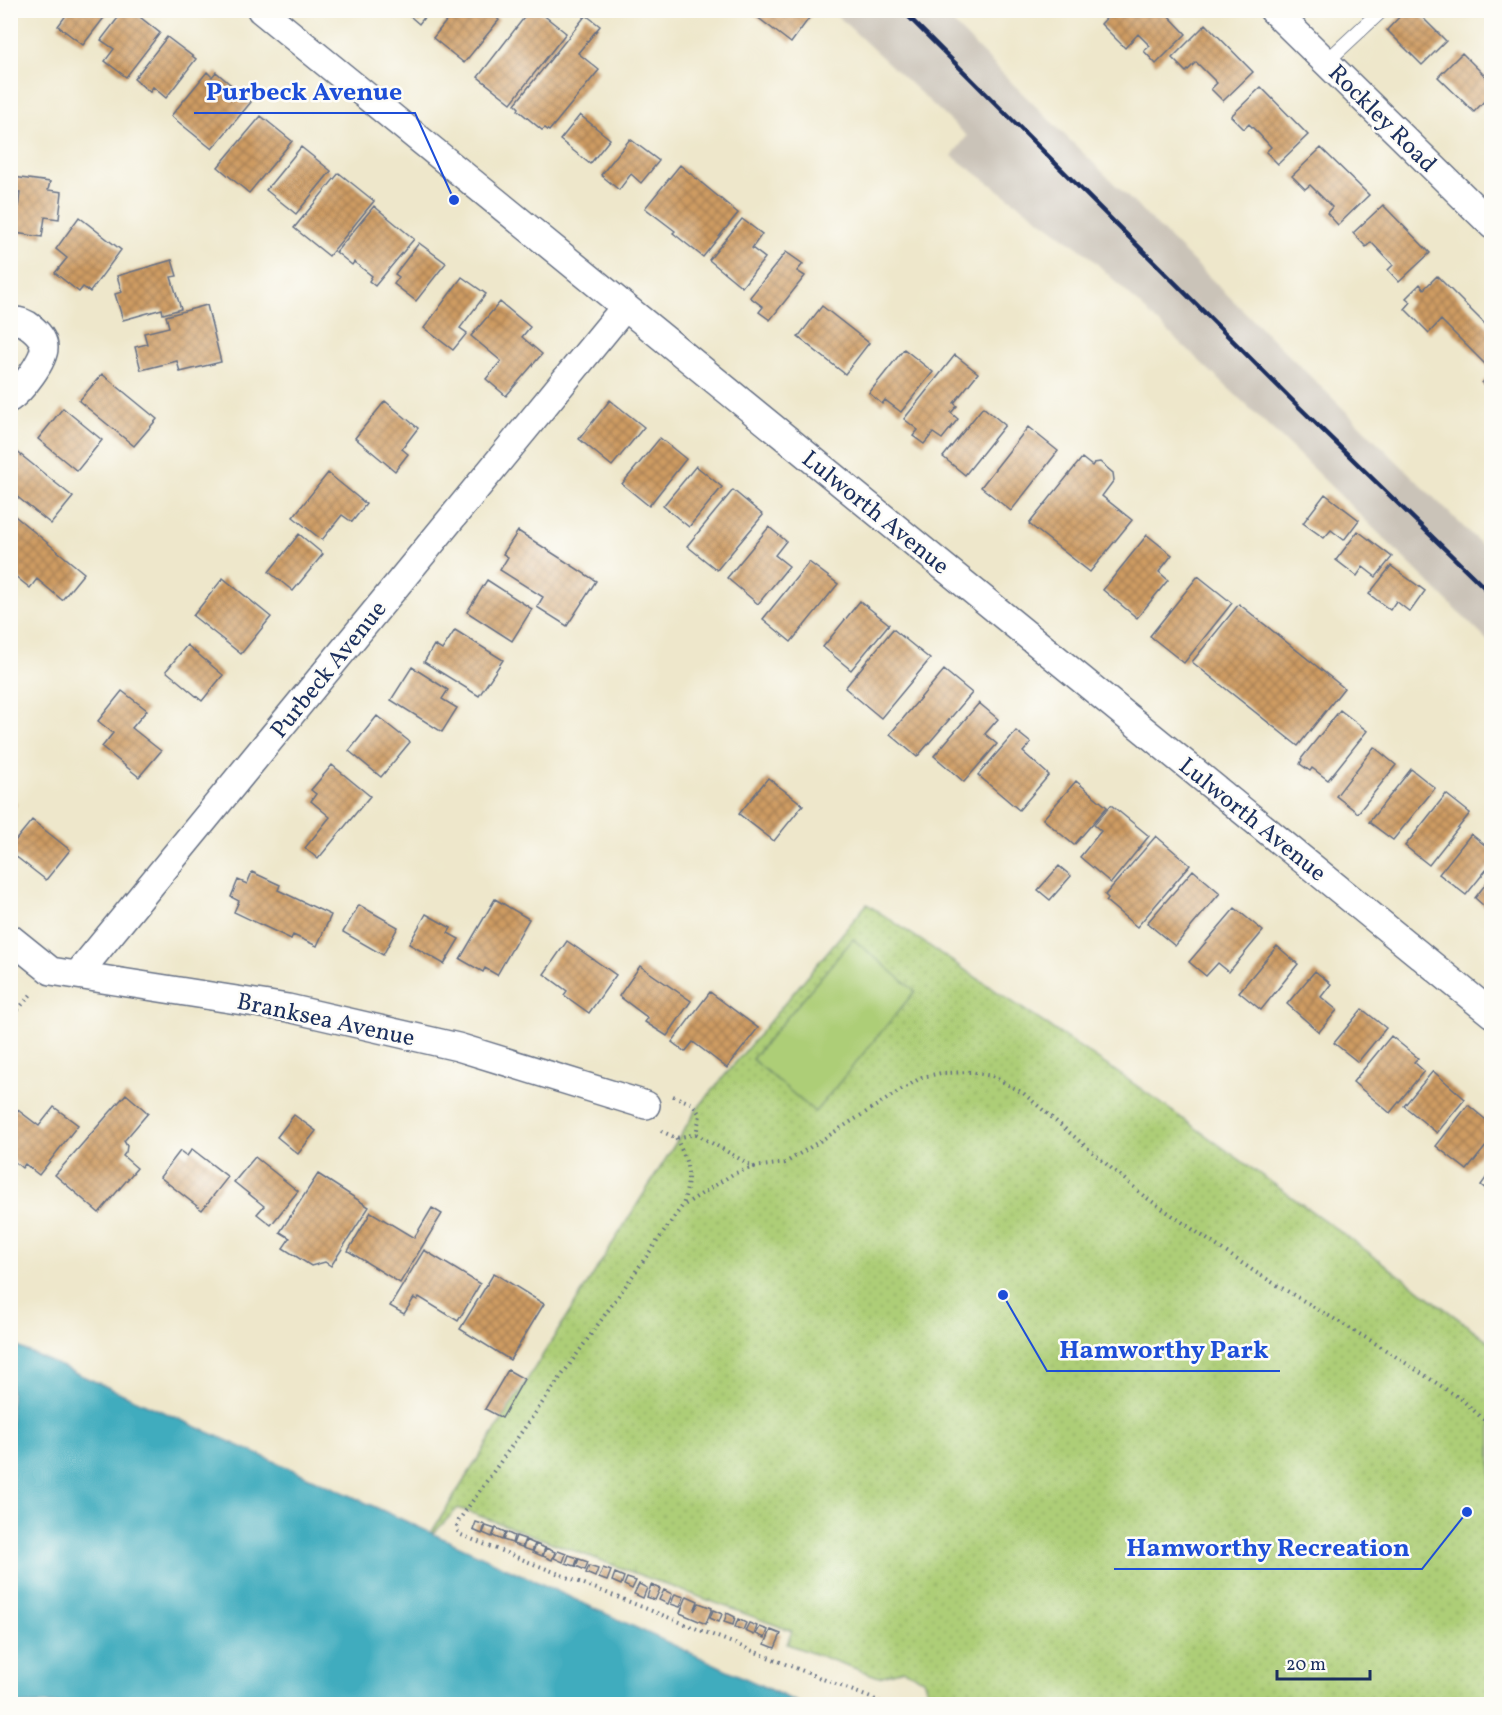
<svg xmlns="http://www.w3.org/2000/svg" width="1502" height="1715" font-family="Vollkorn,serif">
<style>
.industrial{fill:#cac3b8}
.park{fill:url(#park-dots);stroke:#647e6a;stroke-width:1.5}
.pitch{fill:#adce77;stroke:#647e6a;stroke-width:1.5}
.water{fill:#3facbe;stroke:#2d6e8e;stroke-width:1.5}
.building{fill:url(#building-cross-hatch)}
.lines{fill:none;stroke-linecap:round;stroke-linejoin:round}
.service-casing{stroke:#656f84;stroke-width:16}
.minor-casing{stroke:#656f84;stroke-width:30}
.path{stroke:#656f84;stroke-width:4;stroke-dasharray:1.5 4.5;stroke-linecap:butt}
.service{stroke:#fff;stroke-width:14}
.minor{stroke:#fff;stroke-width:27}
.rail{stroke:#1b2f5e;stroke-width:4.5}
.labels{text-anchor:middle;stroke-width:5;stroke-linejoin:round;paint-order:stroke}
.street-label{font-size:24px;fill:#1b2f5e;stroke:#fdfcf7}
.leader{fill:none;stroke:#1d4ed8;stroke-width:2}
.callout-dot{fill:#1d4ed8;stroke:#fdfcf7;stroke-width:2}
.callout-label{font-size:26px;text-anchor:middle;font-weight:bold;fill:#1d4ed8;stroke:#fdfcf7;stroke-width:5;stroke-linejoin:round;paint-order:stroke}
</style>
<defs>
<pattern id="park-dots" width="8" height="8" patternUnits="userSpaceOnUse" patternTransform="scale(1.5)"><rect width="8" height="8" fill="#adce77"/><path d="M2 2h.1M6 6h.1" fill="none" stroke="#94b169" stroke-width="1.8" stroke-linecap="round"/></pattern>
<pattern id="building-cross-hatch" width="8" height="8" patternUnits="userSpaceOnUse" patternTransform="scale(1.5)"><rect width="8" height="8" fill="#ce9b62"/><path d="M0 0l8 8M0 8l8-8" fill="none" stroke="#a67f54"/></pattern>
</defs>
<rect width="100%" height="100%" fill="#fdfcf7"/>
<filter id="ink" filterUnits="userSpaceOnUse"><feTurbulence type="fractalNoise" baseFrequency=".0167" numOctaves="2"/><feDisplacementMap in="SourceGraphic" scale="12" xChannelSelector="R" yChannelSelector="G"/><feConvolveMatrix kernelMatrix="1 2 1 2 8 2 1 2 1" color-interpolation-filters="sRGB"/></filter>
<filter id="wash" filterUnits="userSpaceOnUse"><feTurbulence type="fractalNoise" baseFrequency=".008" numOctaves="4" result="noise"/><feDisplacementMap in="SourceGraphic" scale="24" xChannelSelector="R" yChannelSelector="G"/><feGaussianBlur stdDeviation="1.35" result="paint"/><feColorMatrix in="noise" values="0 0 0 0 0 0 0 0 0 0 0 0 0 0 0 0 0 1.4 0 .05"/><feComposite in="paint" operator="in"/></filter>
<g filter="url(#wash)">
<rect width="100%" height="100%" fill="#eee7cb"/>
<!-- industrial -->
<path class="industrial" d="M832,11H941L1015,86L1491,554V644L1290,446L1145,310L1087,254L952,156L967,136Z"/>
<!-- park -->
<path class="park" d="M867,904L1130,1081L1360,1246L1491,1343V1704H969L949,1694L943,1704L931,1702L923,1679L903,1670L879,1677L787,1644L792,1631L458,1508L426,1541L697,1109Z"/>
<!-- pitch -->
<path class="pitch" d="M853,939L915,991L815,1112L752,1059Z"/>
<!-- water -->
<path class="water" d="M11,1344L347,1494L801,1704H11Z"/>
<g id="blocks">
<!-- building -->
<path class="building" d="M70,10H110L83,45L58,26Z
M124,10H131L160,33L126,77L105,61L114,49L101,40Z
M403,10H430L419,24Z
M455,10H487L499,20L464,63L433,38Z
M530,10H537L566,33L511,103L478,77Z
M748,10H808L812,14L791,43Z
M1114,10H1163L1186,34L1156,64L1144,51L1150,46L1138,34L1125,48L1101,24Z
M1406,10H1415L1446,41L1422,65L1387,30Z
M586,15L600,26L578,53L599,70L549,131L545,128L542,130L518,110L519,108L515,104Z
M1206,24L1253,72L1223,101L1211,89L1217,83L1196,62L1186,72L1172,58Z
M167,37L196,59L166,98L153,87L150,92L134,79Z
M1462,53L1491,82V94L1474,112L1438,77Z
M207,72L212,77L216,72L251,102L212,149L171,116Z
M1261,87L1308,135L1278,164L1266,152L1271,147L1260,135L1249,124L1244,129L1231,116Z
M580,115L610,139L590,164L560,140Z
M261,116L292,141L249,193L218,167Z
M630,139L659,161L641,183L631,174L619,190L601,175Z
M301,147L331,171L296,214L266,190Z
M1321,148L1369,195L1338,225L1327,213L1332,207L1310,185L1305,189L1292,176Z
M680,165L738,213L703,257L673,233L675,231L645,208Z
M339,173L374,201L329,256L294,228Z
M13,177L50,182L48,190L62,192L59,219L45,217L42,237L15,233L20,192L11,191Z
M1383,205L1430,253L1399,282L1388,270L1393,265L1371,242L1366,247L1353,233Z
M374,206L414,239L375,286L369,281L372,276L354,262L352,265L336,252Z
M79,217L121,250L90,292L83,287L79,292L55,273L67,258L56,249Z
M742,219L762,234L752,248L765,258L742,287L709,260Z
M419,243L446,263L416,301L394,284L399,277L395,274Z
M786,252L803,264L797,271L805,276L770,320L759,312L763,307L750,297Z
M172,260L177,276L171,277L181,309L163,314L162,309L123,320L115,294L122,292L117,276Z
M1437,276L1491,330V370L1441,320L1429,333L1405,309L1411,302L1406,298L1420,284L1424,289Z
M462,277L486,294L460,328L467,333L453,350L424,328Z
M500,302L530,327L522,337L542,354L506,396L486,379L501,361L471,336Z
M207,305L221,362L180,372L177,361L141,370L135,347L147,344L144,333L169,327L166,316Z
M822,306L869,343L845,374L798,337Z
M904,349L933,372L901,412L885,400L882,404L869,393Z
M955,355L978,373L954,403L957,406L951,413L958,419L942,439L933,433L924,444L913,436L918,430L904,419Z
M102,374L157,419L134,446L79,401Z
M1491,374V392L1482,383Z
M610,400L644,427L612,466L579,439Z
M385,401L418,428L402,449L408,454L395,471L355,438Z
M983,407L1005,425L965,475L943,457Z
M63,408L102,440L77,471L38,439Z
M1028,427L1058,451L1011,511L981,487Z
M660,438L686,459L649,506L622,484Z
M16,451L73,497L51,524L10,491V457Z
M1082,458L1092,466L1094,463L1100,462L1113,473L1114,480L1102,496L1132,520L1090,572L1029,524Z
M696,466L722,487L689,527L663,506Z
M328,473L366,504L352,522L342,515L322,540L293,517Z
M733,490L763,515L717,570L687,546Z
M1325,494L1359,520L1344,540L1331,530L1324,538L1303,523Z
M10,512L84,573L62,600L37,579L30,588L10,572Z
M769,527L786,541L775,555L789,566L758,604L727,578Z
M518,531L596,581L567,626L537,607L543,597L500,570L508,557L503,554Z
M1358,531L1392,557L1376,577L1363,567L1357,576L1336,560Z
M299,534L323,554L293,591L269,572Z
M1147,535L1172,555L1159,572L1168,580L1137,618L1103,590Z
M809,562L838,584L791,642L763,619Z
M1391,566L1425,591L1410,612L1396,601L1390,610L1369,594Z
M1198,576L1232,603L1184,663L1150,636Z
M223,578L271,617L241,654L193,616Z
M487,580L532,609L512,641L467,612Z
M860,601L889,624L851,670L823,647Z
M1239,604L1344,688L1298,746L1192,662Z
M893,629L930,659L881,718L845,688Z
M455,630L503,660L479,696L424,662L434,645L442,650Z
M187,645L223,675L202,701L166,671Z
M412,667L448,690L442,699L457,708L442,732L391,700Z
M944,670L972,693L917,757L890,734Z
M122,691L147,710L132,728L161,751L139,777L102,747L113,733L98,721Z
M979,703L998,719L985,734L997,744L964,782L934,756Z
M1340,710L1367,731L1328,780L1312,768L1310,771L1300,764L1302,760L1301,759Z
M377,716L410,742L381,777L349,751Z
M1016,731L1031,743L1023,752L1049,775L1019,810L978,775Z
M1374,747L1396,765L1358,813L1336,796Z
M332,765L370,796L318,859L305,848L330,817L311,801L316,794L311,790Z
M1411,769L1435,788L1393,840L1369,822Z
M768,778L803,805L774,841L739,814Z
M1076,781L1107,807L1074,845L1043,819Z
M1446,794L1470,813L1429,865L1405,846Z
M10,798L17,804L10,813Z
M1111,805L1149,836L1111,883L1080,857L1101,831L1094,825Z
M32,820L70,850L46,880L10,852V847Z
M1471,834L1491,850V864L1466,895L1439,874Z
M1156,836L1190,865L1137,927L1106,901L1108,898L1105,895Z
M1059,866L1071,876L1050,900L1038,890Z
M1193,870L1220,893L1175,946L1147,923Z
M252,872L280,885L278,890L331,915L317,946L293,935L291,939L234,912L239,901L231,897L238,880L247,884Z
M1491,877V912L1475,898Z
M495,899L529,919L497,975L485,968L483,972L460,959Z
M359,905L398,927L383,955L343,932Z
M1235,908L1263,931L1229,972L1218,963L1206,976L1189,962Z
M426,914L451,928L448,933L459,939L444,964L409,944Z
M567,941L616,975L589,1013L564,995L567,991L544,974Z
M1277,946L1298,964L1261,1010L1239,992Z
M640,966L691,1001L667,1036L645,1022L648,1018L619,996Z
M1315,971L1331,984L1321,997L1337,1010L1319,1032L1287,1004Z
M710,992L758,1028L727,1068L693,1042L685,1052L672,1042Z
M1362,1009L1386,1028L1358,1062L1334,1043Z
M1391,1036L1418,1058L1414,1062L1424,1071L1390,1113L1353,1082Z
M1433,1071L1465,1099L1437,1133L1404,1106Z
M126,1094L148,1113L124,1141L127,1146L126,1152L123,1156L137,1168L99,1213L55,1175Z
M10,1104L39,1126L54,1107L78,1125L39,1175L25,1164L22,1168L10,1158Z
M1468,1105L1491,1124V1140L1467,1170L1436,1146Z
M294,1115L316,1131L298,1154L277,1137Z
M192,1149L228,1177L202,1210L160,1177L180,1151L187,1156Z
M255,1157L298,1191L271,1225L257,1214L264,1206L234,1182Z
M1491,1171V1193L1481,1185Z
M318,1174L369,1207L331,1266L325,1262L311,1266L283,1248L290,1238L280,1232Z
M432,1208L442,1214L400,1283L348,1251L371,1212L414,1238Z
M424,1250L480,1284L458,1321L419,1297L417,1300L414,1298L404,1314L390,1306Z
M494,1273L544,1304L510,1360L460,1329Z
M508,1370L524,1379L502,1418L485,1409Z
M476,1522L485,1525L482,1534L473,1530Z
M486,1526L495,1529L492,1537L483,1533Z
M496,1528L505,1532L502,1540L493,1536Z
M506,1532L514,1536L512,1543L503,1540Z
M516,1536L525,1539L522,1547L513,1544Z
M526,1540L535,1544L532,1551L523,1548Z
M536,1544L545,1548L542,1556L533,1552Z
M546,1548L555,1552L552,1560L543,1556Z
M558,1551L566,1554L563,1562L554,1558Z
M569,1555L578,1558L575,1566L566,1563Z
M579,1559L588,1562L585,1570L576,1566Z
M589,1566L598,1569L595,1577L586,1573Z
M603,1568L611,1571L607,1581L599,1578Z
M615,1573L624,1577L621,1585L612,1581Z
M627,1578L636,1581L632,1589L624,1585Z
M639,1584L647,1588L643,1598L634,1594Z
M651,1585L660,1589L655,1600L647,1597Z
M664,1590L672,1594L668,1604L659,1600Z
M675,1594L684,1597L680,1607L671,1604Z
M687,1596L698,1601L694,1611L699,1603L712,1608L706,1624L680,1613Z
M713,1610L722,1614L719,1622L710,1618Z
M727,1613L735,1617L733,1625L724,1622Z
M738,1619L746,1623L743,1630L735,1627Z
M749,1623L757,1626L754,1635L745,1631Z
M760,1627L768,1630L765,1638L756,1634Z
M771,1630L781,1634L775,1648L765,1644Z"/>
</g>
</g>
<g filter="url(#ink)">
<use href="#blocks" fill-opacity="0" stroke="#656f84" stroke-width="1.5"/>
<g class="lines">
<!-- service casing -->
<g class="service-casing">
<path id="service" d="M1326,62L1382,10"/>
</g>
<!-- minor casing -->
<g class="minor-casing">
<path id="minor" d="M261,10L1492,1014
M1273,10L1492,225
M10,321C18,320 26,323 32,328C38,333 44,340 44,348C44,361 21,391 10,398
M10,938L51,971L288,1008L458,1047L646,1105
M77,975L625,307"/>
</g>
<!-- path -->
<path class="path" d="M10,1019L33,992
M673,1096L693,1104L700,1115L696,1134L754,1167L733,1174L684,1205
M661,1131L676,1138L696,1134
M676,1138C690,1166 691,1175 683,1205L459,1520L456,1529L461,1535L886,1704
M754,1167L785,1163L922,1077L941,1073L971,1072L992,1076L1023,1093L1144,1196L1255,1272L1378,1345L1461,1399L1492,1427"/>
<!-- service -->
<use href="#service" class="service"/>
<!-- minor -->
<use href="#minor" class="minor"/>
<!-- rail -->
<path class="rail" d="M902,10L1297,405L1492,595"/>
</g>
</g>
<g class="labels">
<!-- street labels -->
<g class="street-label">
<text transform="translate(1383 118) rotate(45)" y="8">Rockley Road</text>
<text transform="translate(876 512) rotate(39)" y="8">Lulworth Avenue</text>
<text transform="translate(328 669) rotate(-51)" y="8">Purbeck Avenue</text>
<text transform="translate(1253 819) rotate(39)" y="8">Lulworth Avenue</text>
<text transform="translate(326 1019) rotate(12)" y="8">Branksea Avenue</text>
</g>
</g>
<!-- callouts -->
<path class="leader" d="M454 200L415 113H194M1003 1295L1047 1371H1280M1467 1512L1422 1569H1114"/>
<g class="callout-dot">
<circle cx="454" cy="200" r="6"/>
<circle cx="1003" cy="1295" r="6"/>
<circle cx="1467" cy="1512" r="6"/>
</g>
<g class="callout-label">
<text x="304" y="100">Purbeck Avenue</text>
<text x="1164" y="1358">Hamworthy Park</text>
<text x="1268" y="1556">Hamworthy Recreation</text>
</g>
<!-- margin -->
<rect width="1502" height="1715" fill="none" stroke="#fdfcf7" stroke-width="36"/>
<!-- scale -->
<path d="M1277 1670v9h93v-9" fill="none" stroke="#1b2f5e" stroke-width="3"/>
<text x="1286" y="1670" font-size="18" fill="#1b2f5e" stroke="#fdfcf7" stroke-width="4.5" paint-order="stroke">20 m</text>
</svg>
